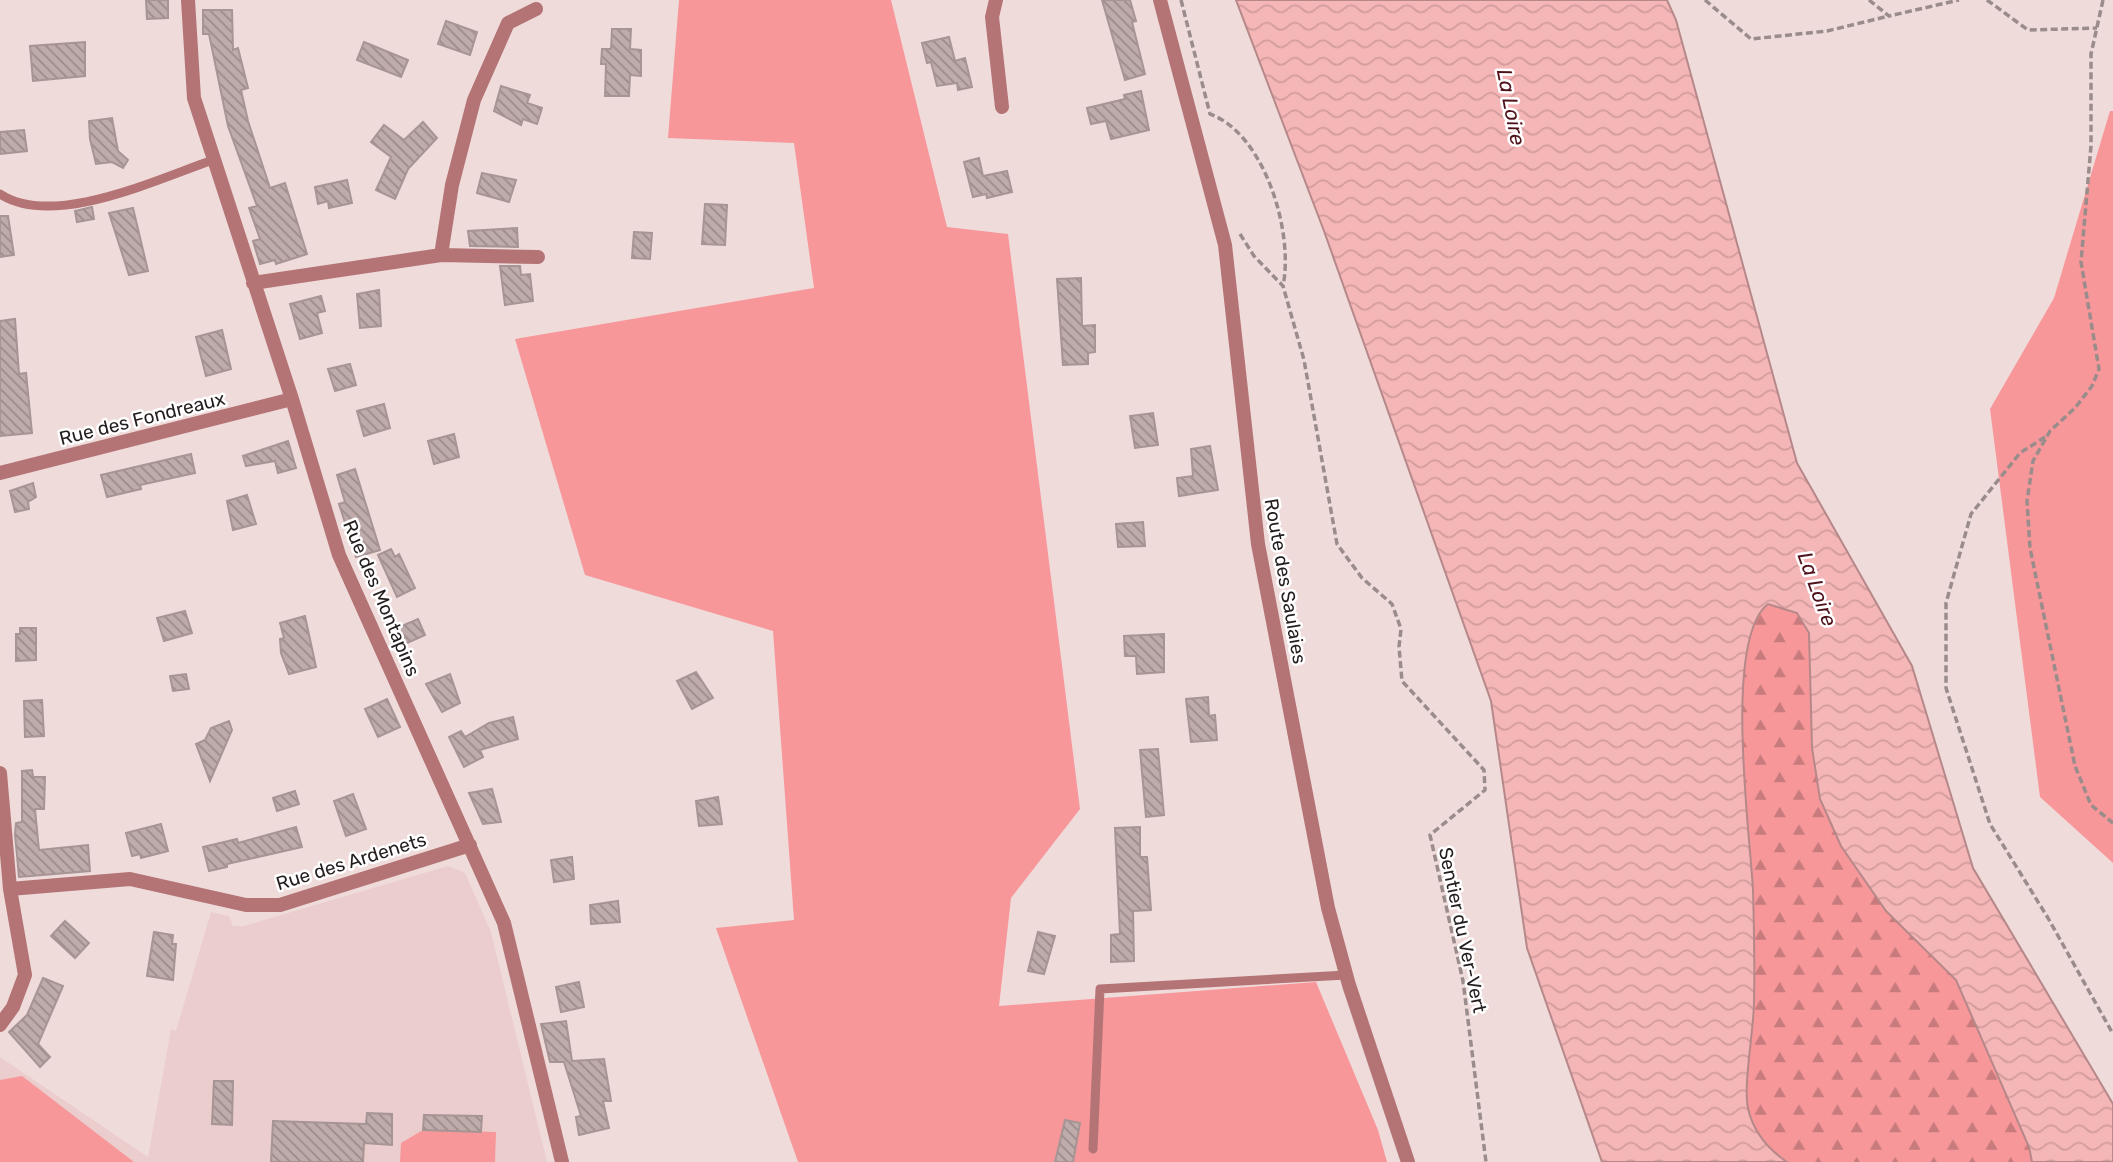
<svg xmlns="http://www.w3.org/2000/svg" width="2113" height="1162" font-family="Rubik,sans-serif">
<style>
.built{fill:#ebcdcd}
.green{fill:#f7979a}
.forest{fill:url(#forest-firs)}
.water{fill:url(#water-waves);stroke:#b68889;stroke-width:2}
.building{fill:url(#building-back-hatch);stroke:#a79494;stroke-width:2}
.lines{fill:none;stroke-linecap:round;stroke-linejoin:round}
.path{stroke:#9b8c8c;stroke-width:3.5;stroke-dasharray:7 3.5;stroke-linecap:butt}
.service{stroke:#b47475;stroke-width:9}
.minor{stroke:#b47475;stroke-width:14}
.tertiary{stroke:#b47475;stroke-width:14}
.labels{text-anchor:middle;stroke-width:5;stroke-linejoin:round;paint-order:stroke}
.street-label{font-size:19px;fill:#241d1d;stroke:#fff}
.water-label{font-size:21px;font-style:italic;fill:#50121a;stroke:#fff}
</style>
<defs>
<pattern id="forest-firs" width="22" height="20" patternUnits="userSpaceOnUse" patternTransform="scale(1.75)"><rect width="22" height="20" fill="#f7979a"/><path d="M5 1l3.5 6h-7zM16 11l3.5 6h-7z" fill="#c87b7d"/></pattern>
<pattern id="water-waves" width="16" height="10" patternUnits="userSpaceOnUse" patternTransform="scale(1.75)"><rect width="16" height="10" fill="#f5b6b7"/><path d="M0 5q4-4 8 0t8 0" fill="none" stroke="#d29c9d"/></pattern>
<pattern id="building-back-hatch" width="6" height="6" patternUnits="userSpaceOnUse" patternTransform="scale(1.75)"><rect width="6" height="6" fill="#beabaa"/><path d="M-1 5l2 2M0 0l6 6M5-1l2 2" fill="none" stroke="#9a8b8a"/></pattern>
</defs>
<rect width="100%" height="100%" fill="#f0dbdb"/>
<!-- built -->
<path class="built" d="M448,866L465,873L491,932L547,1162H0V1057L148,1157L171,1029L176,1031L211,912L229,916L233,926H244Z"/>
<!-- green -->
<path class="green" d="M679,0H891L947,227L1008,234L1080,809L1011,898L999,1006L1316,982L1378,1130L1387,1162H798L716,928L794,920L773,631L585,575L515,339L814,288L794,143L668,138Z
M2110,111H2113V863L2040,797L1990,409L2054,298Z
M22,1076L134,1162H0V1080Z
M423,1130L496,1132L495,1162H400L401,1143Z"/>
<!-- forest -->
<path class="forest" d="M1768,604L1797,613L1809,633L1812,748L1820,799L1841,846L1886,911L1956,980L2029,1147L2032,1162H1787C1768,1149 1753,1132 1748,1108C1743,1085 1754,1029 1754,1002C1755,965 1754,927 1753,890C1750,832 1723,641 1768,604Z"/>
<!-- water -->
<path class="water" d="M1236,0H1667L1676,20L1797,463L1912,666L1973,868L2113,1104V1162H2032L2029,1147L1956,980L1886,911L1841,846L1820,799L1812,748L1809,633L1797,613L1768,604C1723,639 1750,833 1753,890C1754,927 1755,965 1754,1002C1754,1029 1743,1085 1748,1108C1753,1132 1768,1149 1787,1162H1602L1527,948L1491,701L1324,231Z"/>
<!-- building -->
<path class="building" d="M146,0H168V18L147,19Z
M1102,0H1130L1136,21L1132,22L1145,74L1125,80Z
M203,10H232L233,50L238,48L248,88L241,90L248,121L270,188L285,183L307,254L276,264L275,260L260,264L253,241L260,239L249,208L257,206L228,126L209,34H203Z
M446,21L477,32L470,55L438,44Z
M612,29H631L630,49L641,50V76L630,75L629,96H605L606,64H601L602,49H611Z
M949,37L955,61L965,58L972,87L958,90L957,83L937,86L931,62L927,63L922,43Z
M85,42V76L33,81L30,46Z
M364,42L408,60L401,77L357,60Z
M501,86L530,95L527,103L542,108L537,124L523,119L521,125L494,111Z
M1141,91L1149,130L1111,139L1106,121L1091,124L1087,108L1125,99L1124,95Z
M112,118L118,151L128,160L123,168L112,162L96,164L90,139L89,121Z
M423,122L437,138L408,169L395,199L376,190L391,157L371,142L384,125L404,140Z
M24,130L27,151L0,154V132Z
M979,158L983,176L1007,171L1012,192L987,198L986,194L973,197L964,162Z
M482,173L516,180L509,202L477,193Z
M347,180L352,203L329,208L328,201L318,204L315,187Z
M705,204L727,205L725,245L702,244Z
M92,207L94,219L77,222L75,211Z
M133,208L148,271L129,275L109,213Z
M0,216H8L14,255L0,257Z
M517,228L518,247L470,246L468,231Z
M634,232L652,233L650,259L632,258Z
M500,266H520L521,275L530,274L533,301L505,305Z
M1081,278L1082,326L1095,325V352L1088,353V364L1063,365L1057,279Z
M379,290L381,326L360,328L357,294Z
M321,296L325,311L317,313L322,333L300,339L290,304Z
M15,319L19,374L26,373L32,433L0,436V321Z
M222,330L231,369L206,376L196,337Z
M350,364L356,385L335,391L328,369Z
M384,404L390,428L364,436L357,411Z
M1153,413L1158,445L1135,448L1130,416Z
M454,434L459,457L434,464L428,441Z
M288,441L296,468L278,473L275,461L246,466L243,456Z
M1210,446L1218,490L1179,496L1177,478L1193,476L1191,449Z
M191,454L195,473L140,485L141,489L107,497L101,475Z
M355,469L380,550L356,557L339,504L345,502L337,475Z
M33,483L36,497L28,502L29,509L15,512L10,491Z
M247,495L256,524L233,530L227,501Z
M1143,522L1145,546L1118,547L1116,524Z
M391,549L395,557L399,554L415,588L397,597L378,555Z
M185,611L192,633L164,641L157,618Z
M305,616L316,667L289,674L281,653L280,639L284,638L280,623Z
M418,619L425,635L405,644L397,628Z
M20,628H36V660L16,661V634H20Z
M1164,634V672L1137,674L1136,656H1125L1124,636Z
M696,672L713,698L692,709L677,681Z
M186,674L189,689L173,691L170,676Z
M450,674L460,703L442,712L426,684Z
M1208,697L1209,716L1215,715L1217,740L1191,742L1186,699Z
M387,699L400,727L378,737L365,709Z
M42,700L44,736L25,737L24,701Z
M513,717L518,739L480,750L483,757L464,767L449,737L461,731L465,737L489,723Z
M229,721L232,730L210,781L196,744L205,740L211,728Z
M1158,749L1164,815L1146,817L1140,750Z
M32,770L33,777H45L44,809H35L39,850L88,845L90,871L19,877L15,834L16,823L22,822V771Z
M492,789L501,822L483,824L469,793Z
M295,791L299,804L277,811L273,798Z
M353,794L366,829L346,836L334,801Z
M718,797L722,824L699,826L696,801Z
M161,824L168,851L141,858L140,854L132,856L126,833Z
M296,827L302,847L227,864V867L209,871L203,847L237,839L238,843Z
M1140,827V857H1147L1151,910L1133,911L1134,961L1111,962V935L1120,934L1115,828Z
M572,857L574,879L554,882L551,860Z
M618,901L620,922L591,924L590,905Z
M65,921L89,943L75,958L51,936Z
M154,932L173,935L172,944H176L173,980L147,976Z
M1038,932L1055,936L1044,974L1028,971Z
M43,978L63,986L38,1044L50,1057L40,1067L9,1032L27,1015Z
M579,982L584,1007L561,1012L556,987Z
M566,1021L572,1061L604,1059L611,1101H603L609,1128L579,1135L576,1117L581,1116L564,1062H550L541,1024Z
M214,1081H233L232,1125L212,1124Z
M367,1113L392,1114V1145L364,1143L363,1162H271L273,1121L366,1124Z
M424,1115L482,1116L481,1132L423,1130Z
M1065,1120L1080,1123L1073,1162H1055Z"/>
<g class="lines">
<!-- path -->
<path class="path" d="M1181,0L1210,114C1265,134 1294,233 1283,286
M1705,0L1751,39L1827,31L1889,16
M1869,0L1889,16L1959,0
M1987,0L2028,30L2097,28
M2103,0L2091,54V146L2081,262L2099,369L2092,386L2075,408L2050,431L2033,461L2027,501L2030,548L2075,766L2091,805L2113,823
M1240,234L1254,256L1283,286L1304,360L1337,544L1362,578L1392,604L1401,629L1399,647L1402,681L1484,770L1485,790L1430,835L1463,981L1486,1162
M2045,437L2020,453L1971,514L1946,603V688L1990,824L2048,918L2113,1034"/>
<!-- service -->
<path class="service" d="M0,194C53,229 157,179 213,160
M1093,1149L1100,989L1346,975"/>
<!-- minor -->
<path class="minor" d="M188,0L194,98L292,399L339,555L504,923L562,1162
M996,0L992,17L1002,107
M441,255L452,185L474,100L508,23L536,9
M253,283L441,255L538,257
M0,473L292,399
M0,773L10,889
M0,1025L13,1007L25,975L10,889L130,879L246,905H280L470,845"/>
<!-- tertiary -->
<path class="tertiary" d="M1160,0L1225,245L1258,544L1328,908L1349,985L1408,1162"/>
</g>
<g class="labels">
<!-- street labels -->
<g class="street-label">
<text transform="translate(142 418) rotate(-14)" y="7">Rue des Fondreaux</text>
<text transform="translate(1286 581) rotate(80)" y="7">Route des Saulaies</text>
<text transform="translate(382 598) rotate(67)" y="7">Rue des Montapins</text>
<text transform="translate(351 861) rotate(-17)" y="7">Rue des Ardenets</text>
<text transform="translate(1463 930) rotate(78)" y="7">Sentier du Ver-Vert</text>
</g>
<!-- water labels -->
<g class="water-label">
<text transform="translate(1511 107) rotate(79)" y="7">La Loire</text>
<text transform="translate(1817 589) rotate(70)" y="7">La Loire</text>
</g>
</g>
</svg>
